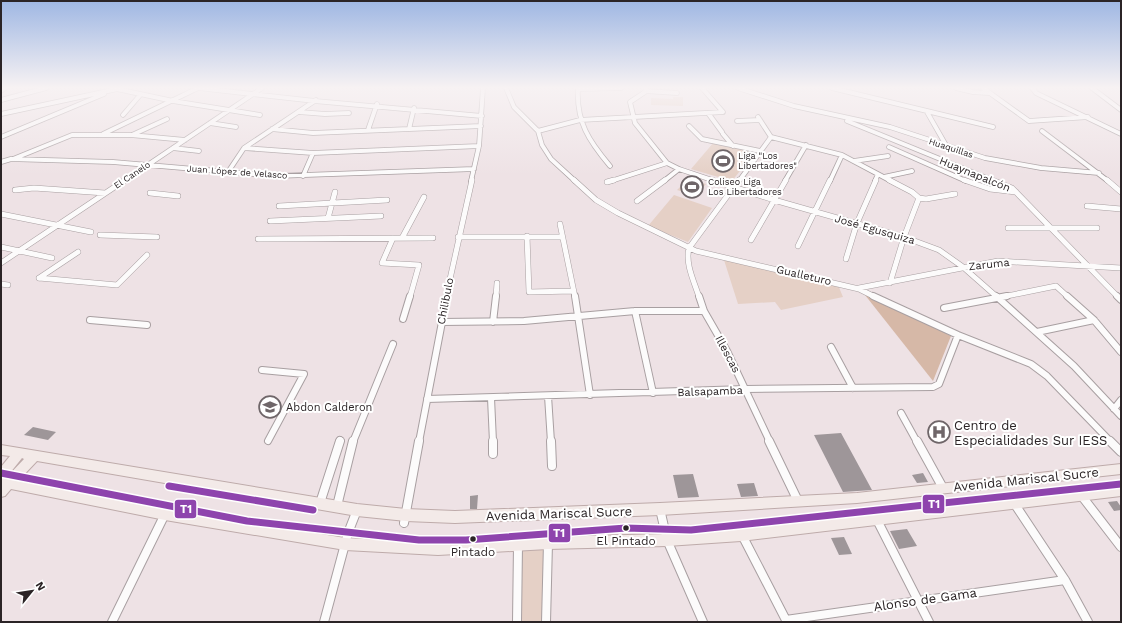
<svg xmlns="http://www.w3.org/2000/svg" width="1122" height="623" font-family="'Work Sans',sans-serif">
<style>
.green{fill:#e5d0c6}
.forest{fill:#d6b8a7}
.building{fill:#9e9699}
.lines{fill:none;stroke-linecap:round;stroke-linejoin:round}
.minor-far3-casing{stroke:#a89fa1;stroke-width:5.5}
.minor-far2-casing{stroke:#a89fa1;stroke-width:6}
.minor-far1-casing{stroke:#a89fa1;stroke-width:8}
.minor-casing{stroke:#a89fa1;stroke-width:10}
.primary-casing{stroke:#beabaa;stroke-width:2}
.minor-far3{stroke:#fcfbfb;stroke-width:4}
.minor-far2{stroke:#fcfbfb;stroke-width:5}
.minor-far1{stroke:#fcfbfb;stroke-width:6}
.minor{stroke:#fcfbfb;stroke-width:8}
.primary{fill:#f3eae8;fill-rule:evenodd}
.bus-1-casing{stroke:#fff;stroke-width:10}
.bus-1{stroke:#8e44ad;stroke-width:7}
.bus-dot{fill:#2b2426;stroke:#fff;stroke-width:1.5}
.labels{text-anchor:middle;stroke-width:4;stroke-linejoin:round;paint-order:stroke}
.far-street-label{font-size:9px;fill:#2b2426;stroke:#fff}
.far-poi-label{font-size:9px;fill:#2b2426;stroke:#fff;text-anchor:start}
.street-label{font-size:11px;fill:#2b2426;stroke:#fff}
.poi-label{font-size:11px;fill:#2b2426;stroke:#fff;text-anchor:start}
.near-bus-label{font-size:12px;fill:#2b2426;stroke:#fff}
.near-poi-label{font-size:13px;fill:#2b2426;stroke:#fff;text-anchor:start}
.near-street-label{font-size:13px;fill:#2b2426;stroke:#fff}
.line-badge{stroke:#fff;stroke-width:1.5}
.badge-label{font-size:11px;text-anchor:middle;font-weight:bold;fill:#fff}
</style>
<rect width="100%" height="100%" fill="#eee2e5"/>
<!-- green -->
<path class="green" d="M673,97H683V106L651,105V98L673,99Z
M714,142L754,153L732,181L691,169Z
M688,179L706,184L696,196L677,190Z
M674,195L712,208L688,242L648,226Z
M724,260L838,285L843,297L781,310L775,302L738,304Z
M548,543L546,622H517L518,545Z"/>
<!-- forest -->
<path class="forest" d="M865,295L900,309L951,336L933,381Z"/>
<!-- building -->
<path class="building" d="M33,427L56,432L48,440L24,435Z
M841,433L872,490L843,492L814,435Z
M923,473L928,482L917,483L912,475Z
M693,474L699,497L678,498L673,475Z
M754,483L758,496L741,497L737,484Z
M478,495L477,509H470V496Z
M1117,501L1121,507V510L1114,511L1108,502Z
M907,529L917,546L899,549L890,531Z
M844,537L852,554L839,555L831,538Z"/>
<g class="lines">
<!-- minor-far3 casing -->
<g class="minor-far3-casing">
<path id="minor-far3" d="M199,88L315,101L482,116
M506,88L514,107L538,131L542,145L551,159L575,181
M578,88C576,122 589,141 610,166
M646,88L645,92L630,102L635,123L667,163L679,169L715,181
M738,88L794,106L890,127L985,158L1041,168L1099,173
M832,88L993,127
M956,88L973,92L989,93
M983,88L1029,121L1088,117
M1032,88L1036,93L1121,134
M1092,88L1121,110
M578,89L621,88
M1,91L5,88
M646,91L677,93
M1,100L46,88
M299,112L325,114L349,113
M927,112L947,147
M708,113L722,132
M1,114L117,89L173,101L260,115
M123,115L141,94
M758,117L771,137
M737,121L760,120
M847,121L994,181
M210,123L236,127
M689,126L702,139L760,151
M272,129L313,133L481,126
M409,129L414,108
M368,130L377,104
M538,131L580,120L723,112L702,88
M1042,131L1108,181
M103,134L198,88
M723,134L733,146
M132,135L167,119
M1,137L104,94
M889,147L966,181
M173,148L199,151
M244,148L313,153L479,146
M13,159L72,135H131L185,140
M854,161L888,156
M1,162L11,159L113,162L276,176L474,169
M228,172L244,148L316,100
M303,176L313,153
M884,177L912,171
M124,181L262,88
M471,181L479,146L483,88
M611,181L667,163
M664,181L679,169
M739,181L771,137L842,155L891,181
M785,181L806,145
M830,181L842,155
M875,181L878,174"/>
</g>
<!-- minor-far2 casing -->
<g class="minor-far2-casing">
<path id="minor-far2" d="M574,180L596,200L618,213L696,251L859,289L875,297
M712,180L774,200L904,237L939,250L963,267L997,297
M889,180L912,192L919,198
M964,180L990,189L1016,192
M992,180L1012,188L1118,297
M1107,180L1121,192
M607,182L614,180
M15,190L34,188L105,193
M150,193L178,196
M919,198L926,199L955,194
M637,201L665,180
M279,206L387,200
M1087,206L1121,209
M1,214L91,232
M328,218L335,192
M270,221L381,216
M560,224L575,297
M1008,228H1097
M100,235L157,237
M527,236L529,292L573,291
M458,237H562
M393,238L382,263L419,265L410,297
M402,238L424,197
M258,239L433,238
M751,240L786,180
M798,246L830,180
M1,247L52,258
M846,259L857,223L876,180
M1,263L125,180
M39,278L117,285L147,255
M39,278L78,252
M890,283L904,237L919,198
M1,284L8,285
M859,288L998,261L1121,268
M446,297L472,180
M496,297L497,283
M699,297C694,281 685,264 689,248L739,180
M1002,297L1056,286L1068,297"/>
</g>
<!-- minor-far1 casing -->
<g class="minor-far1-casing">
<path id="minor-far1" d="M575,296L590,395
M699,296L704,311L727,351L770,442
M873,296L958,335L1031,364L1047,376L1111,442
M996,296L1074,366L1121,416
M1067,296L1094,320L1121,352
M1117,296L1121,300
M944,308L1007,296
M635,311L653,393
M403,319L410,296
M90,320L147,325
M441,322L524,321L635,311H704
M493,322L496,296
M1037,332L1094,320
M831,347L853,388
M262,370L304,374L268,441
M548,396L551,442
M491,398L493,442
M427,399L746,389L933,387L939,384L958,335
M1114,409L1121,400
M901,413L917,442
M339,442L340,440
M353,442L393,344
M419,442L447,296"/>
</g>
<!-- minor casing -->
<g class="minor-casing">
<path id="minor" d="M493,441V454
M551,441L552,466
M769,441L798,501
M917,441L943,488
M1110,441L1121,452
M1081,495L1121,547
M320,503L340,441
M1014,503L1065,580L1088,622
M337,506L353,441
M660,509L667,540L703,622
M877,520L929,622
M404,523L419,441
M742,535L787,622
M786,620L1065,580
M112,622L165,514
M324,622L348,533L357,510
M517,622L518,545
M546,622L548,543"/>
</g>
<!-- primary casing -->
<g class="primary-casing">
<path id="primary" d="M1,445L357,504L406,509L455,511L660,503L857,493L1121,464V474L857,503L660,515L455,523L406,521L357,516L37,461L19,480L165,508L345,538L438,543L548,537L667,534L741,529L1121,486V496L741,541L667,546L548,549L438,555L345,550L165,520L11,489L5,496L1,497V467L10,456L1,455ZM22,458L24,459L6,478Z"/>
</g>
<!-- minor-far3 -->
<use href="#minor-far3" class="minor-far3"/>
<!-- minor-far2 -->
<use href="#minor-far2" class="minor-far2"/>
<!-- minor-far1 -->
<use href="#minor-far1" class="minor-far1"/>
<!-- minor -->
<use href="#minor" class="minor"/>
<!-- primary -->
<use href="#primary" class="primary"/>
<!-- bus-1 casing -->
<g class="bus-1-casing">
<path id="bus-1" d="M1,473L247,521L419,540H466L626,528L691,530L1121,484
M169,486L313,510"/>
</g>
<!-- bus-1 -->
<use href="#bus-1" class="bus-1"/>
</g>
<!-- sky -->
<linearGradient id="sky" x2="0" y2="1"><stop stop-color="#9fb7e3"/><stop offset="0.5" stop-color="#f7f2f3"/><stop offset="1" stop-color="#f7f2f3" stop-opacity="0"/></linearGradient>
<rect width="1122" height="175" fill="url(#sky)"/>
<!-- icons -->
<defs>
<g id="stadium-ring" transform="scale(1.15)"><circle r="9.5" fill="#fff" stroke="#6f6669" stroke-width="1.5"/><path d="M0-5a6.5 5 0 1 0 0 10a6.5 5 0 1 0 0-10ZM-3.5-1.8h7v3.6h-7Z" fill="#6f6669"/></g>
<g id="school-ring" transform="scale(1.15)"><circle r="9.5" fill="#fff" stroke="#6f6669" stroke-width="1.5"/><path d="M0-5L7-2L0 1L-7-2ZM-4 1L0 2.5L4 1V4Q0 6-4 4Z" fill="#6f6669"/></g>
<g id="hospital-ring" transform="scale(1.15)"><circle r="9.5" fill="#fff" stroke="#6f6669" stroke-width="1.5"/><path d="M-5-5h3v3.5h4V-5h3V5h-3V1.5h-4V5h-3Z" fill="#6f6669"/></g>
</defs>
<g fill-rule="evenodd">
<use href="#stadium-ring" x="723" y="161"/>
<use href="#stadium-ring" x="692" y="187"/>
<use href="#school-ring" x="270" y="407"/>
<use href="#hospital-ring" x="939" y="432"/>
</g>
<!-- markers -->
<g class="bus-dot">
<circle cx="626" cy="528" r="3.5"/>
<circle cx="473" cy="539" r="3.5"/>
</g>
<g class="labels">
<!-- far-street labels -->
<g class="far-street-label">
<text transform="translate(951 148) rotate(18)" y="3">Huaquillas</text>
<text transform="translate(237 172) rotate(4)" y="3">Juan López de Velasco</text>
<text transform="translate(132 175) rotate(-34)" y="3">El Canelo</text>
</g>
<!-- far-poi labels -->
<g class="far-poi-label">
<text x="738" y="159">Liga "Los<tspan x="738" dy="10">Libertadores"</tspan></text>
<text x="708" y="185">Coliseo Liga<tspan x="708" dy="10">Los Libertadores</tspan></text>
</g>
<!-- street labels -->
<g class="street-label">
<text transform="translate(975 174) rotate(22)" y="4">Huaynapalcón</text>
<text transform="translate(875 229) rotate(16)" y="4">José Egusquiza</text>
<text transform="translate(989 264) rotate(-6)" y="4">Zaruma</text>
<text transform="translate(804 275) rotate(13)" y="4">Gualleturo</text>
<text transform="translate(445 301) rotate(-79)" y="4">Chilibulo</text>
<text transform="translate(728 354) rotate(62)" y="4">Illescas</text>
<text transform="translate(710 391) rotate(-2)" y="4">Balsapamba</text>
</g>
<!-- poi labels -->
<g class="poi-label">
<text x="286" y="411">Abdon Calderon</text>
</g>
<!-- near-bus labels -->
<g class="near-bus-label">
<text x="626" y="545">El Pintado</text>
<text x="473" y="556">Pintado</text>
</g>
<!-- near-poi labels -->
<g class="near-poi-label">
<text x="954" y="430">Centro de<tspan x="954" dy="15">Especialidades Sur IESS</tspan></text>
</g>
<!-- near-street labels -->
<g class="near-street-label">
<text transform="translate(1026 479) rotate(-6)" y="5">Avenida Mariscal Sucre</text>
<text transform="translate(559 513) rotate(-2)" y="5">Avenida Mariscal Sucre</text>
<text transform="translate(925 599) rotate(-8)" y="5">Alonso de Gama</text>
</g>
</g>
<g class="line-badge">
<rect x="922" y="494" width="23" height="20" rx="4" fill="#8e44ad"/>
<rect x="174" y="499" width="23" height="20" rx="4" fill="#8e44ad"/>
<rect x="548" y="523" width="23" height="20" rx="4" fill="#8e44ad"/>
</g>
<g class="badge-label">
<text x="934" y="508">T1</text>
<text x="186" y="513">T1</text>
<text x="559" y="537">T1</text>
</g>
<!-- border -->
<rect width="1122" height="623" fill="none" stroke="#2b2426" stroke-width="4"/>
<!-- north arrow -->
<g transform="translate(32 591) rotate(60)" stroke="#ffffff" stroke-width="3" paint-order="stroke">
<path d="M0-3L7 15L0 10L-7 15Z" fill="#2b2426"/>
<text y="-6" font-size="11" font-weight="bold" text-anchor="middle" fill="#2b2426">N</text>
</g>
</svg>
